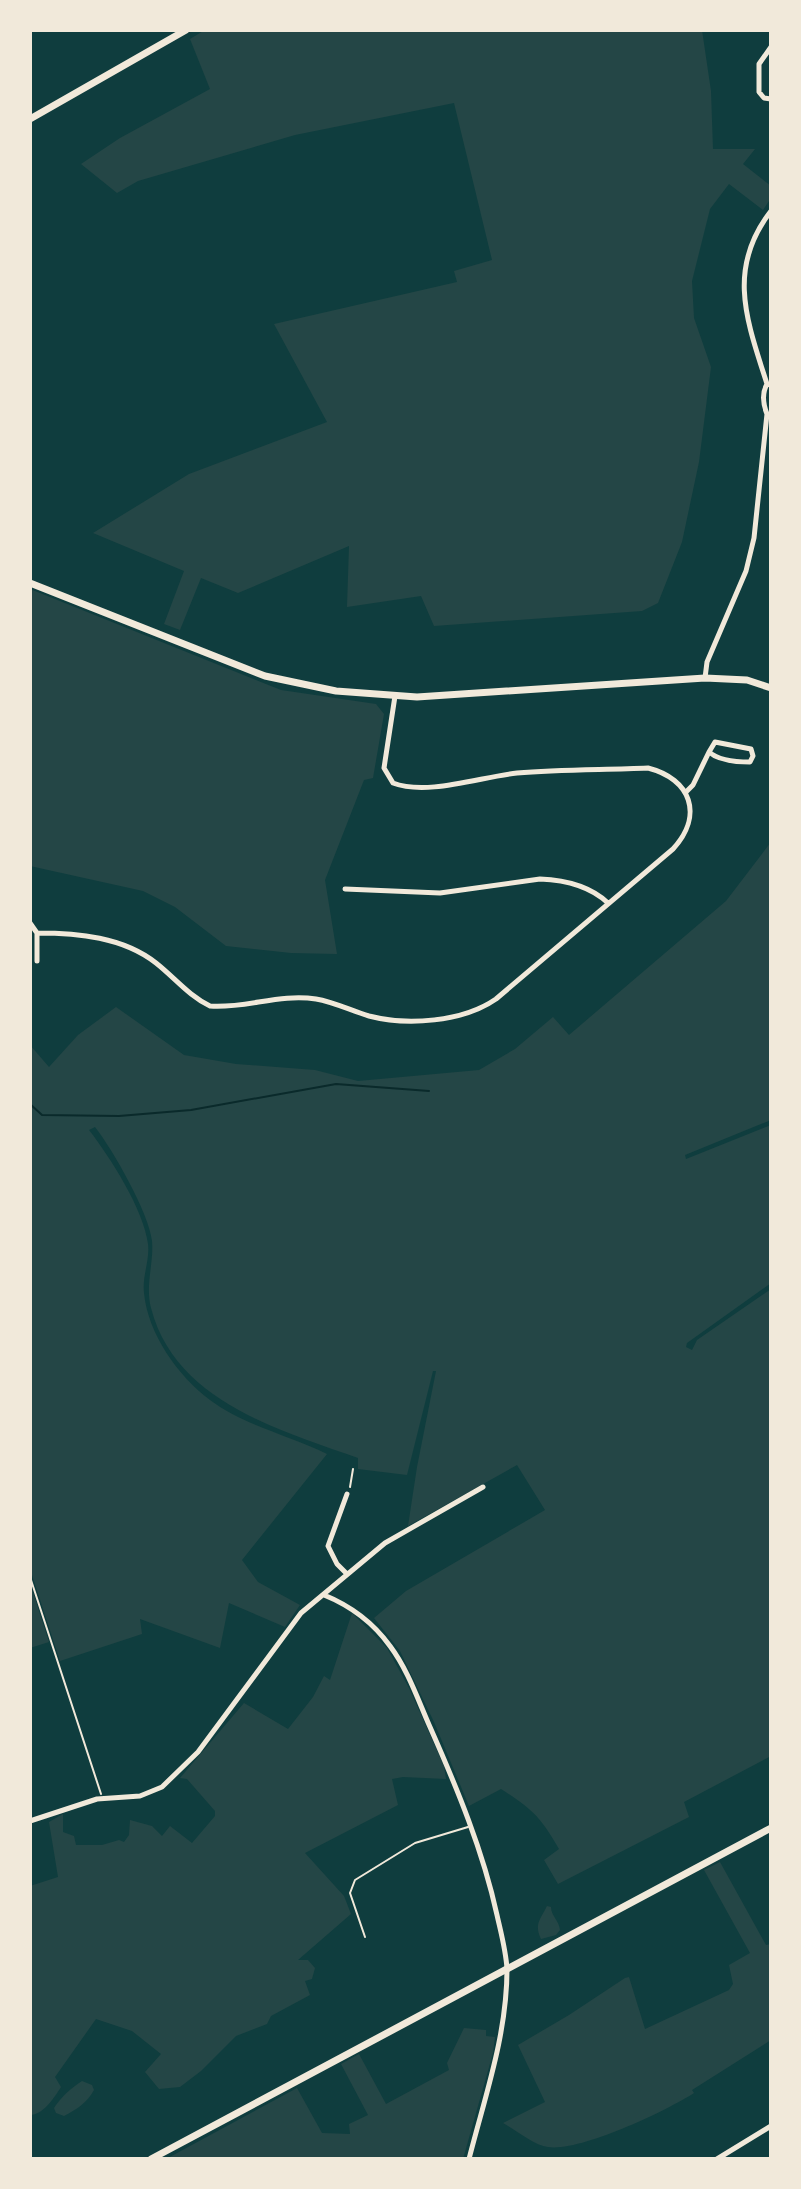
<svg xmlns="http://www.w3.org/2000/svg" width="801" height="2189" font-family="'PT Sans Narrow',sans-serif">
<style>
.green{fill:#244646}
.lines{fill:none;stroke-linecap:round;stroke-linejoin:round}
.stream{stroke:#0a2a2b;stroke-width:2}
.path{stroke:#f1e9da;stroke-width:2}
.service{stroke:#f1e9da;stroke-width:2}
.minor{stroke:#f1e9da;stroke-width:5}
.secondary{stroke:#f1e9da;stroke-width:7}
</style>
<rect width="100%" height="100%" fill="#0f3d3e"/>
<!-- green -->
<path class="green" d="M205,30H702L711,91L713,149H755L743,164L771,186V198L763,210L729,184L710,209L692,281L694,318L711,367L699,462L682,542L658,603L642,611L434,626L421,596L347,607L349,546L238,593L201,578L180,630L164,624L184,571L93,533L189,474L327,422L274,324L457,282L454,271L492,260L454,103L295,135L138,181L117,193L81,164L120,138L210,89L190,39Z
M30,589L281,690L376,704L384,714L373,778L364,780L325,880L337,954L291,953L226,946L175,907L143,891L30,866Z
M771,842V1120L685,1155L686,1159L771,1125V1283L687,1343L686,1347L692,1350L697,1340L771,1289V1756L684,1802L689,1817L558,1884L544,1860L559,1849C540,1816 532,1809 501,1789L469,1806L434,1722L400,1651L374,1618L406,1591L545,1510L517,1465L408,1526L417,1467L436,1371H433L407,1475L358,1469V1458C279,1430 175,1401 151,1308C145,1285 154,1263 152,1241C149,1213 113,1150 95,1127L89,1130C110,1157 144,1210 148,1244C150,1260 142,1276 144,1293C148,1334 178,1376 210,1400C245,1426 289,1435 327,1454L242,1560L258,1582L300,1605L285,1627L229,1603L220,1648L140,1619L142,1634L60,1661L30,1569V1045L49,1067L78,1035L116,1007L184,1055L236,1064L315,1070L358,1081L479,1070L515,1049L553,1017L569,1035L726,901Z
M30,1583L49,1642L30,1648Z
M352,1613L387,1648L409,1688L444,1766L446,1779L403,1777L392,1779L398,1805L305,1853L344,1896L351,1914L298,1960H308L315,1968L312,1979L305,1981L310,1995L271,2016L267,2024L236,2036L201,2071L180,2087L159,2089L145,2072L161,2054L132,2031L96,2019L55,2077L61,2087C54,2098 43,2115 30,2115V1886L58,1877L49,1822L63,1814V1832L74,1836L76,1845H102L119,1840L124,1842L129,1835L130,1820L152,1826L162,1836L170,1826L192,1843L215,1816V1811L187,1779L180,1778L244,1703L288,1729L313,1697L324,1676L330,1680Z
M720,1862L766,1945L771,1944V2040L692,2090L694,2093C666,2111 580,2152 548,2147C534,2145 516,2130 503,2123L545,2102L518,2045L569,2015L625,1978L629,1977L645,2029L729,1990L733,1984L729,1965L750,1953L704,1870Z
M547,1906L551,1907C551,1916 559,1920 560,1930L556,1935L541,1939C534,1924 540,1920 547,1906Z
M464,2028L486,2030V2036L495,2037L493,2053L463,2159H166L297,2088L322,2133L350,2134L349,2124L368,2115L341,2064L359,2054L386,2104L449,2070L447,2063Z
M82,2081L92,2085L94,2090C87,2103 77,2109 64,2116L56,2113L54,2108C61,2097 71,2088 82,2081Z"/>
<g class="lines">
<!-- stream -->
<path class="stream" d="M30,1104L42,1115L119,1116L191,1110L336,1084L429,1091"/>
<!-- path -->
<path class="path" d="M350,1487L353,1469
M30,1577L101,1794"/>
<!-- service -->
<path class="service" d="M365,1937L350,1893L355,1880L415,1843L468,1827"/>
<!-- minor -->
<path class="minor" d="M771,47L759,64V92L764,98L771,99
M767,384C747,321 726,269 771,211
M705,678L707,662L746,571L754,538L767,414C763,404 762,393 767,384L771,385
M686,792L693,785L709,752C719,761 737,762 750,762L753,756L751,749L715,742L709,752
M345,889L440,893L540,879C565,880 590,886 608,903
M30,923L37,933V961
M37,933C78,933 123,937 156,963C175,978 189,996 210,1006C245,1009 280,993 316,999C334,1002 352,1011 369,1016C407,1026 463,1022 496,999L673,849C704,815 691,779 648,768C605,770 560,769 517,773C480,777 427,796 393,783L384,768L395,696
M347,1574L337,1564L328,1546L347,1494
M324,1595C351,1606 372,1621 390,1646C408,1670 418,1700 430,1727C457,1788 483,1851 497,1915C501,1933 506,1951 507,1969C507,2035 485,2096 469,2159
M30,1821L97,1799L140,1796L162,1787L198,1752L301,1613L385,1543L483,1487
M717,2159L771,2126"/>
<!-- secondary -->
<path class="secondary" d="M30,119L186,30
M30,583L265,676L336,691L417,697L705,678L747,680L771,688
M151,2159L771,1828"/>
</g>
<!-- border -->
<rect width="801" height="2189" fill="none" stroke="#f1e9da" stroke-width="64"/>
</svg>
